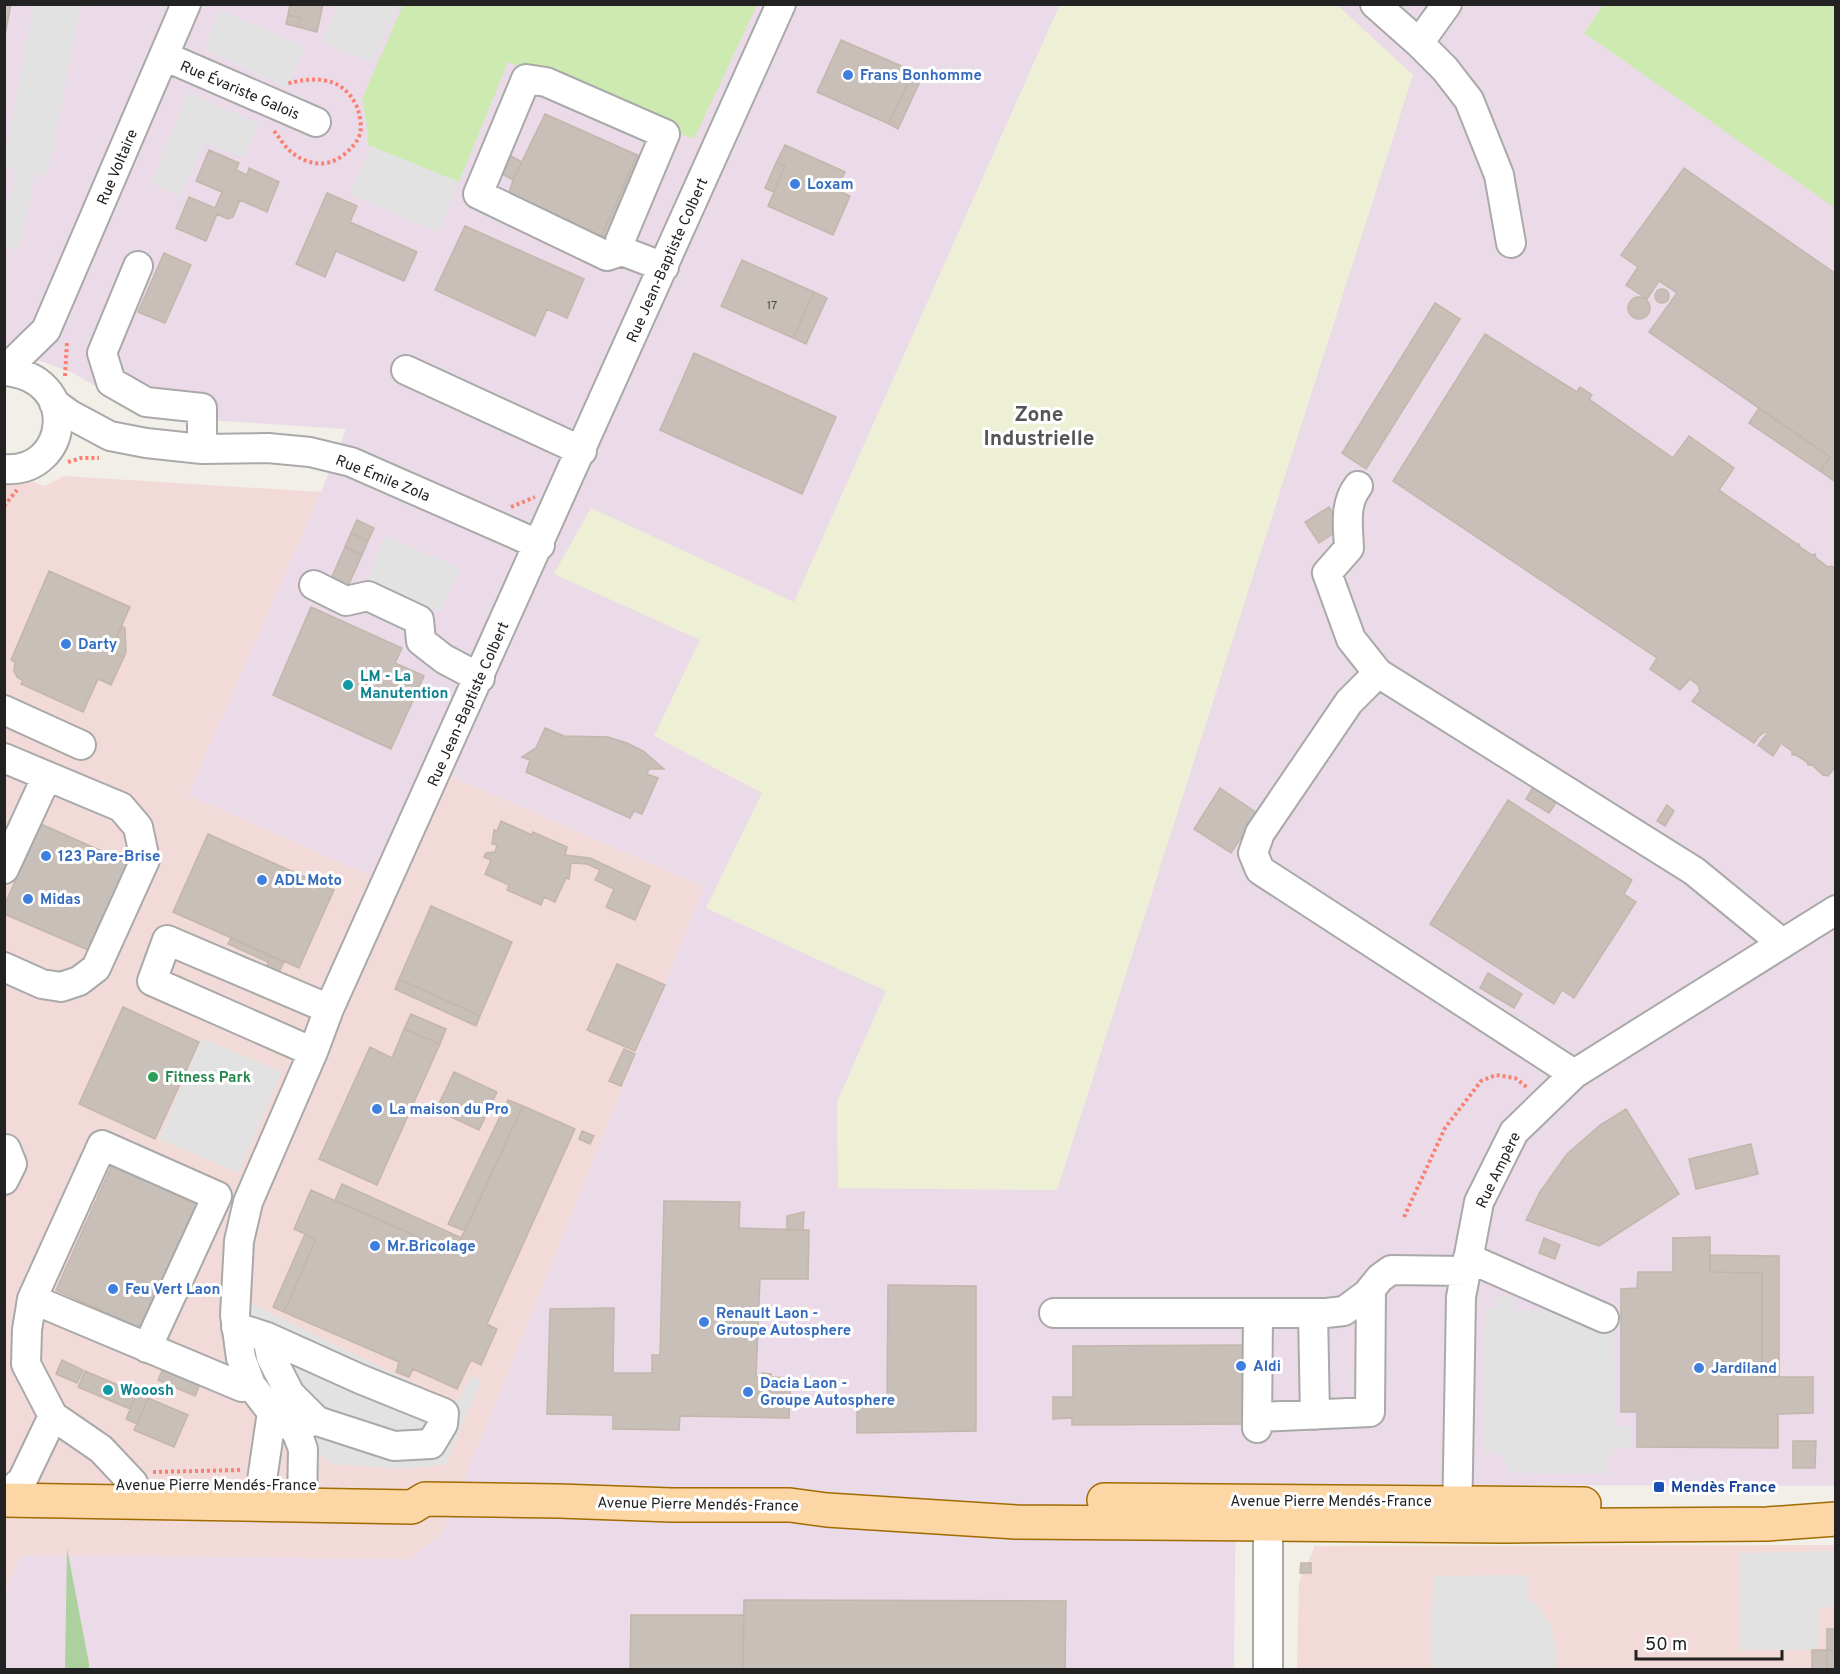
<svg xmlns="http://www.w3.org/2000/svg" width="1840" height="1674" font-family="Overpass,sans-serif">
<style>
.commercial{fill:#f2dad9}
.industrial{fill:#ebdbe8}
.farmland{fill:#eef0d5}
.grass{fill:#cdebb0}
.forest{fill:#add19e}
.parking{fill:#e2e2e2}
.building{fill:#c7bfb8;stroke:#c4b6ab;stroke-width:1.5}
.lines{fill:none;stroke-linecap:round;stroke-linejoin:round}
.minor-casing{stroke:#a9a9a9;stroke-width:32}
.major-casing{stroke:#a06b00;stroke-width:36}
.path{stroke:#fa8072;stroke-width:4;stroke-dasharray:3 3;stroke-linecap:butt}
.minor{stroke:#fff;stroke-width:28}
.major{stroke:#fcd6a4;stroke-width:33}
.shop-dot{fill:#3f7fe0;stroke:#fff;stroke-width:2}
.culture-dot{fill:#0f9aa8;stroke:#fff;stroke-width:2}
.leisure-dot{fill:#2e9e5b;stroke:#fff;stroke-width:2}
.transit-dot{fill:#1a4fb4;stroke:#fff;stroke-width:2}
.labels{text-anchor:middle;stroke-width:6;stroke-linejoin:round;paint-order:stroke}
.number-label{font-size:12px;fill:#4b4948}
.shop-label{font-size:15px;font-weight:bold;fill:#366cbe;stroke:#fff;text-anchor:start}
.street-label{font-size:15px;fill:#222;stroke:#fff}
.culture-label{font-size:15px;font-weight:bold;fill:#0d838f;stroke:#fff;text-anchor:start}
.leisure-label{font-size:15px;font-weight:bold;fill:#27864d;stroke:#fff;text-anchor:start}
.transit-label{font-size:15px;font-weight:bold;fill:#164399;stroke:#fff;text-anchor:start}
.district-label{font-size:21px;font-weight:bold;fill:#555;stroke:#fff}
</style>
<rect width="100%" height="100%" fill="#f2efe9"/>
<!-- commercial -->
<path class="commercial" d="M5,468L44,486L65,476L321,492L189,795L442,772L704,887L443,1532L410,1559L22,1555L5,1594Z
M1835,1545V1669L1297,1670L1299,1582L1315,1546Z"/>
<!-- industrial -->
<path class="industrial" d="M5,5H1835V1486L1236,1484L1234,1669L5,1670V1594L21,1555L410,1559L443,1532L704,887L442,772L394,886L188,795L321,492L346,429L146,416L73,373L5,348Z"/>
<!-- farmland -->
<path class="farmland" d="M1060,4L1337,5L1413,75L1057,1190L838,1188L837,1102L886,991L706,908L762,793L654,736L700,640L554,574L591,508L794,602Z"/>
<!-- grass -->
<path class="grass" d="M403,5H757L694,139L508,62L459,182L368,145V131L362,99Z
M1603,5H1835V208L1584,33Z"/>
<!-- forest -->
<path class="forest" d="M67,1548L89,1664V1669H65Z"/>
<!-- parking -->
<path class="parking" d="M33,5H81L48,174L35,175L19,250L5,247V201L10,202L16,170L5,165V158Z
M338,5H398L373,62L321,42Z
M220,10L305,47L287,88L204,49Z
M188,92L259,124L244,158L204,143L179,196L151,183Z
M371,146L459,182L438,232L349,194Z
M385,536L460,568L441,612L367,581Z
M202,1038L282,1072L239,1173L159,1139Z
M1513,1296L1514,1310L1613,1312L1616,1426H1631V1447L1617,1448L1605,1461L1607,1474L1509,1473L1507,1463L1497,1453H1483L1485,1307H1498V1297Z
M248,1302L456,1404L471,1376L481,1380L446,1464L409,1469L331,1464L317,1452L251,1353Z
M1835,1551V1607H1820L1818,1650H1739L1740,1553Z
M1527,1575L1528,1598L1537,1605L1550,1623L1557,1653L1556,1669H1431L1433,1576Z"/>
<!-- building -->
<path class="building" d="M4,4H11L4,40Z
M290,4H323L317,32L298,27L301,18L288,15Z
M288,15L301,18L298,27L286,24Z
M841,40L913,71L889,124L817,92Z
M913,71L923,75L898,129L889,124Z
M545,114L637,155L601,237L508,196L513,180Z
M785,145L845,172L837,190L850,196L833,235L768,206L785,166L776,163Z
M209,150L239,163L236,170L247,175L249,168L279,182L267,212L240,200L233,217L228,219L217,214L206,241L176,228L189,197L215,208L222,192L196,181Z
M637,155L649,160L613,242L601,237Z
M511,156L522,162L513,180L502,174Z
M776,163L785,166L774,192L765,188Z
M1684,168L1836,274V482L1820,471L1830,457L1649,332L1677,293L1659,281L1647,299L1626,285L1638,267L1621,255Z
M327,193L357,206L350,222L417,252L404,281L336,251L325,277L296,264Z
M465,226L584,279L567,318L547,309L535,336L435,290Z
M164,253L191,265L165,323L138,312Z
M742,260L814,292L793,338L721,306Z
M1655 296a7 7 0 1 1 14 0a7 7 0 1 1-14 0Z
M814,292L827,298L806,344L793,338Z
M1628 308a11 11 0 1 1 22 0a11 11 0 1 1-22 0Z
M1435,303L1460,319L1366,469L1342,453Z
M1485,334L1577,392L1580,387L1592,395L1589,399L1673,458L1689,436L1734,468L1719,490L1797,544H1799L1800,547L1812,555L1815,554L1816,558L1828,567L1832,566L1836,572V766L1828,776L1823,775L1812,765H1808L1807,762L1796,755H1792V751L1765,732L1759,736L1754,743L1692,701L1700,691L1698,685L1690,679L1680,690L1650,669L1657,658L1393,481Z
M694,353L836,417L802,494L660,430Z
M1759,408L1830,457L1820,471L1749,423Z
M1329,507L1343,527L1319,543L1305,522Z
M357,520L374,528L368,541L351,533Z
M351,533L368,541L362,555L345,547Z
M345,547L362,555L348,586L331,579Z
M49,571L130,607L110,651L124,657L111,685L98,679L83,712L21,684L23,681L17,677L14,671L15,662L11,660Z
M311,607L402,648L395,663L424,676L391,749L273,695Z
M122,626L125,628L126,651L124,657L110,651Z
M545,728L564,736L608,737L627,743L643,751L664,769H649L647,774L658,778L642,814L634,811L630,818L526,772L530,760L522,757L536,748Z
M1766,735L1780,745L1773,756L1758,745Z
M1533,787L1556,803L1549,813L1526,799Z
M1220,788L1257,813L1231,853L1194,829Z
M1508,800L1632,880L1624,894L1636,902L1574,998L1562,990L1554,1004L1430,924Z
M1667,805L1674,811L1665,826L1657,821Z
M501,821L532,835L533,832L567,847L565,855L590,858L650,886L635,920L606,907L614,889L595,880L600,870L587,864L571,863L569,879L566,878L555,902L544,897L541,905L507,890L509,885L485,874L491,860L484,857L486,853L495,852L497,845L492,844L494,830L497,831Z
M41,824L135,866L95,953L4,914V906Z
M208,834L334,890L299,968L173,912Z
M431,906L512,942L480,1016L399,979Z
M231,938L270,956L268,962L228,944Z
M270,956L284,962L279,972L267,966Z
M617,964L665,985L635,1051L587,1030Z
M1488,973L1522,994L1514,1008L1480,988Z
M399,979L480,1016L476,1026L395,989Z
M123,1007L199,1042L155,1139L79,1104Z
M411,1014L446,1029L440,1044L404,1029Z
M404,1029L440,1044L377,1185L319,1159L370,1047L392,1058Z
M624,1049L635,1054L621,1086L609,1081Z
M454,1072L497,1092L479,1130L436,1110Z
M508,1100L523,1106L465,1231L448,1224Z
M523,1106L575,1129L487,1324L497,1329L481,1365L471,1360L457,1389L413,1369L409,1377L396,1372L399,1362L284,1312L316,1239L294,1229L311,1190L454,1253Z
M1626,1109L1679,1194L1599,1246L1526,1220L1540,1192L1567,1154L1600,1125Z
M582,1131L594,1136L590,1144L579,1139Z
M1751,1144L1758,1174L1696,1189L1689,1159Z
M116,1156L203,1196L143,1329L56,1290Z
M342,1184L462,1238L454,1253L335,1200Z
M664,1201L740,1202L739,1228L809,1230L808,1279H760L756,1377H761L762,1373L771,1374V1377L791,1378L789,1418L680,1416L679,1430L613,1429V1415L547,1414L550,1309L614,1308L613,1373H652V1355H660Z
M804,1212L803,1230H787V1216Z
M305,1234L316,1239L284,1312L273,1307Z
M1710,1237V1272L1762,1273V1377H1813V1413L1778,1414V1448L1637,1447V1412H1621V1289L1637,1288L1638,1272H1673V1238Z
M1544,1238L1560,1245L1555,1259L1539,1253Z
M1710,1255L1779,1256V1377H1762V1273L1710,1272Z
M888,1285L976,1286V1431L857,1433V1403L887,1402Z
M1249,1345L1250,1424L1072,1425V1418L1053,1419V1397H1073V1346Z
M62,1360L83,1370L77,1383L56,1374Z
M164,1366L201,1382L195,1396L158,1380Z
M85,1371L137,1393L130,1409L78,1387Z
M137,1393L148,1398L137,1424L126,1419Z
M148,1398L188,1415L174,1447L134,1430Z
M1793,1441H1816L1815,1468H1793Z
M1301,1563H1311V1573H1300Z
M744,1600L1066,1601L1065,1670H743Z
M631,1615H744L743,1670H630Z
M1827,1629H1836V1650H1827Z
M1812,1650H1827V1670H1812Z
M1827,1650H1836V1670H1827Z"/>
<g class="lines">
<!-- minor casing -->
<g class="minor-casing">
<path id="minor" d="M1375,4L1419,43L1445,69L1469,100L1499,175L1511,243
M1419,43L1447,4
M164,56L316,122
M622,251L620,241L665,134L546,82L526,79L478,194L607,256L622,251L664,267
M138,266L102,353L111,382L146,402L202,408V449
M406,370L582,451
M4,371L46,330L186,4
M4,371C82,377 69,474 4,469
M54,403L69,414L110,436L146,443L202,449L268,448L310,452L351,462L540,545
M1358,486C1344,504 1348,526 1349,548L1327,573L1351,639L1378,673L1694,871L1782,943
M314,585L346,601L368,596L419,620L421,641L444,659L480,678
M1378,673L1349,702L1260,833L1253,853L1260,870L1574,1074
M4,710L81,745
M4,758L121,807L138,827L145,860L96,968L79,981L61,987L42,984L4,967
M4,869L47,776
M313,1052L152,981L167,940L329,1009
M4,1149H6L12,1164L4,1180
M1468,1258L1604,1318
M32,1299L242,1387L251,1385
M1054,1313H1326L1344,1311L1367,1294L1380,1278L1391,1270L1465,1271
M1313,1313L1315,1415
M236,1327L267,1337L360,1379L444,1413L443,1424L431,1444L394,1446L317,1421
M267,1337L271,1357L290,1394L317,1421L300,1424
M53,1416L26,1364L27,1330L32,1299L102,1145L217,1196L147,1348
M1257,1417L1370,1412L1371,1289
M1257,1428L1258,1313
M17,1485L22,1481L53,1416L101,1449L133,1483
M261,1504V1487L272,1412
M302,1505L303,1449L297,1433L289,1424L272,1412L264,1402L251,1385L241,1358L235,1315L239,1241L248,1202L313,1052L329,1009L781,4
M1457,1525L1461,1297L1479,1202L1514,1132L1574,1074L1836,910
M1268,1670V1504"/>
</g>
<!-- major casing -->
<g class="major-casing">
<path id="major" d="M4,1500L412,1507L425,1499L559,1501L672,1505H790L827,1510L1016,1522L1505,1526L1767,1524L1836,1519
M1104,1500L1584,1504"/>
</g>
<!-- path -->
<path class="path" d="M274,131C279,137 283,144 288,149C303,164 325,169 342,156C350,150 357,143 360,134C362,126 360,115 357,107C343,76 315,76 286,84
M65,376L67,342
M68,462L81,458H99
M4,506L17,490
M511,507L535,497
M1404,1217L1445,1128L1481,1081L1496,1075L1515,1078L1528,1088
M153,1472L241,1470"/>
<!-- minor -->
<use href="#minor" class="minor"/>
<!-- major -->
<use href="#major" class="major"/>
</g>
<!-- markers -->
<g class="shop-dot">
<circle cx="848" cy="75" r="6"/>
<circle cx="795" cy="184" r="6"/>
<circle cx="66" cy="644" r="6"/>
<circle cx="46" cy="856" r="6"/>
<circle cx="262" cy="880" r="6"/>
<circle cx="28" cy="899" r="6"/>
<circle cx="377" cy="1109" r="6"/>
<circle cx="375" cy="1246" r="6"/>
<circle cx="113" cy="1289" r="6"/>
<circle cx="704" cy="1322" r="6"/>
<circle cx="1241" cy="1366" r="6"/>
<circle cx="1699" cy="1368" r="6"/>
<circle cx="748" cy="1392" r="6"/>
</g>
<g class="culture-dot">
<circle cx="348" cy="685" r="6"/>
<circle cx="108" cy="1390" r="6"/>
</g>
<circle class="leisure-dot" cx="153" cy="1077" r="6"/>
<rect class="transit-dot" x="1653" y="1481" width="12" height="12" rx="3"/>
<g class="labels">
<!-- number labels -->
<g class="number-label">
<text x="772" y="309">17</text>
</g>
<!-- shop labels -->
<g class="shop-label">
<text x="860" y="80">Frans Bonhomme</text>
<text x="807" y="189">Loxam</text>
<text x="78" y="649">Darty</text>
<text x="58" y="861">123 Pare-Brise</text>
<text x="274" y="885">ADL Moto</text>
<text x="40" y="904">Midas</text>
<text x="389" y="1114">La maison du Pro</text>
<text x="387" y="1251">Mr.Bricolage</text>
<text x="125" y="1294">Feu Vert Laon</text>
<text x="716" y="1318">Renault Laon -<tspan x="716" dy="17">Groupe Autosphere</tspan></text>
<text x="1253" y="1371">Aldi</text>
<text x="1711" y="1373">Jardiland</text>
<text x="760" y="1388">Dacia Laon -<tspan x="760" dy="17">Groupe Autosphere</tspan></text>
</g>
<!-- street labels -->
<g class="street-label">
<text transform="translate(240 90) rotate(23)" y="5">Rue Évariste Galois</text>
<text transform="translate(117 167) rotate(-67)" y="5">Rue Voltaire</text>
<text transform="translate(667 260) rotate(-66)" y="5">Rue Jean-Baptiste Colbert</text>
<text transform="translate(383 478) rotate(22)" y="5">Rue Émile Zola</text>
<text transform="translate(468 704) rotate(-66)" y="5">Rue Jean-Baptiste Colbert</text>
<text transform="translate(1498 1170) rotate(-64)" y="5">Rue Ampère</text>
<text x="216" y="1490">Avenue Pierre Mendés-France</text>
<text x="1331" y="1506">Avenue Pierre Mendés-France</text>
<text transform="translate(698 1504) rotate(1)" y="5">Avenue Pierre Mendés-France</text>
</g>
<!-- culture labels -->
<g class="culture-label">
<text x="360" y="681">LM - La<tspan x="360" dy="17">Manutention</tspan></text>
<text x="120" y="1395">Wooosh</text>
</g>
<!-- leisure labels -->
<g class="leisure-label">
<text x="165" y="1082">Fitness Park</text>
</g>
<!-- transit labels -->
<g class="transit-label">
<text x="1671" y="1492">Mendès France</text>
</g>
<!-- district labels -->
<g class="district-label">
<text x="1039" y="421">Zone<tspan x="1039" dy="24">Industrielle</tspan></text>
</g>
</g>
<!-- border -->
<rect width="1840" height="1674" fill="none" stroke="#222222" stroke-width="12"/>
<!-- scale -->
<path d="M1636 1650v9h146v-9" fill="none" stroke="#222222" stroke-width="3"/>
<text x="1645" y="1650" font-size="18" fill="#222222" stroke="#ffffff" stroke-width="4.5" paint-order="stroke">50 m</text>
</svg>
